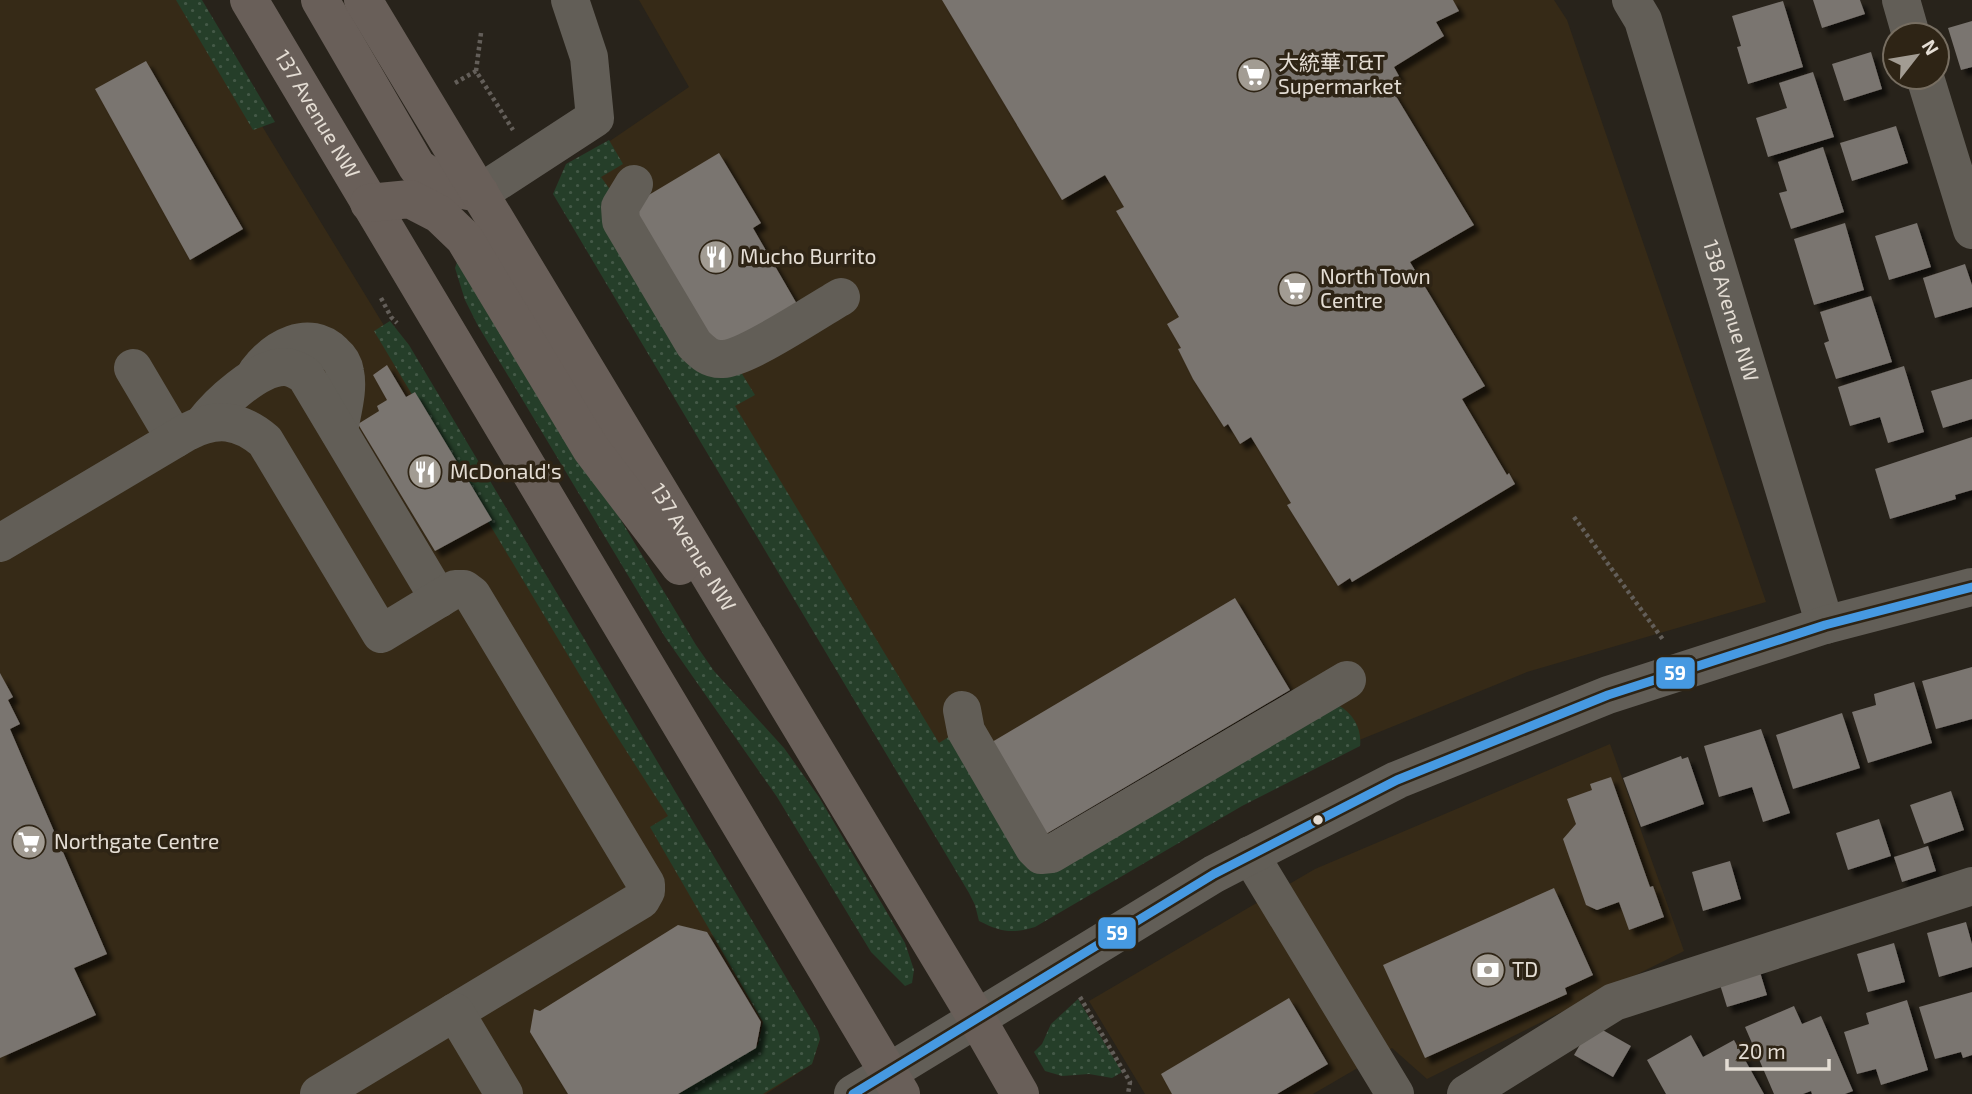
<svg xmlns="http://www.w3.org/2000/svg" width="1972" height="1094" font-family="'Exo 2','Noto Sans SC',sans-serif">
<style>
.built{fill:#362a17}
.grass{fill:url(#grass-dots)}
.building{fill:#7a746f;filter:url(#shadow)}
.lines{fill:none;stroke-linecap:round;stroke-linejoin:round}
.path{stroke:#635e59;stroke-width:4.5;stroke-dasharray:3.5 3.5;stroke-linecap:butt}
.minor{stroke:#625e57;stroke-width:38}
.major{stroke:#695f59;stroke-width:38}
.bus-1-casing{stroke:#2e2415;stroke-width:14}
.bus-1{stroke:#4699e1;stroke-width:9}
.bus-dot{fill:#e4ddd4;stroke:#2e2415;stroke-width:2.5}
.labels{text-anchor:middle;stroke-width:7;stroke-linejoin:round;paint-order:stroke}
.poi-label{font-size:21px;fill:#e4ddd4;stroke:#2e2415;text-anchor:start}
.street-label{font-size:21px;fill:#e4ddd4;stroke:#2e2415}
.line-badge{stroke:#2e2415;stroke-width:2.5}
.badge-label{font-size:19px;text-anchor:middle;font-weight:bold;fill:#fff}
</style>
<defs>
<pattern id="grass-dots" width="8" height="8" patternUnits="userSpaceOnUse" patternTransform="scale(1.75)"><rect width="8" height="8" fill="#253e29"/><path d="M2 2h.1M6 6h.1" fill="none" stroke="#445947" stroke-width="1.8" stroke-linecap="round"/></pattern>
<filter id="shadow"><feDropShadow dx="6" dy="6" stdDeviation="2" flood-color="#0009"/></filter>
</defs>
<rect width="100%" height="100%" fill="#28231b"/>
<!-- built -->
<path class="built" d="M0,0H185L820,1039L812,1064L766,1094H0Z
M639,0H1554L1567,20L1766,602L1527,672L1310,760L1045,919L566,171L689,87Z
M1610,744L1684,951L1427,1079L1392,1048L1313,1094H1145L1089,1001L1315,869Z"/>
<!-- grass -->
<path class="grass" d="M176,0H202L275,122L253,130Z
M609,140L623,164L601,177L739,369L755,395L735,406L939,743L958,731L1023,845L1338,705C1354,714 1362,729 1360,746L1242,806L1035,927C1012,934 1001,932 979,921L975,905L969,893L553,194L566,164Z
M457,262L467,264L696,645L714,671L784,748L819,797L905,943L914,970L912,983L905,986L871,952L777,797L665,637L477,324L465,300L455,268Z
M390,321L409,345L818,1031L820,1039L812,1064L763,1094H678L758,1045L763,1022L650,827L668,816L609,724L374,331Z
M1078,999L1122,1072L1112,1078L1089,1074L1062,1076L1045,1071L1034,1052L1042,1044L1051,1024Z"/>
<!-- building -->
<path class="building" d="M942,0H1453L1459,11L1436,22L1444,36L1394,67L1399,76L1388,83L1474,225L1410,262L1485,386L1462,399L1507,475L1509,473L1515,484L1352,582L1350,578L1338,586L1287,505L1291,503L1251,437L1240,444L1228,424L1224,427L1193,379L1178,349L1181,348L1167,324L1179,317L1116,211L1124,207L1105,175L1062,200Z
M1813,0H1860L1865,14L1822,28Z
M1783,1L1803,67L1748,84L1737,47L1741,46L1732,16Z
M1972,21V67L1961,70L1948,28Z
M1871,52L1882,89L1844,101L1832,64Z
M146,61L243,229L190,260L95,89Z
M1813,72L1834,137L1768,157L1756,118L1787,108L1779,83Z
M1896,126L1908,163L1852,181L1840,143Z
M1823,147L1844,212L1791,229L1779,193L1787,191L1778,162Z
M719,153L761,223L753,228L797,304L733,345L697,335L627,208Z
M1845,223L1864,290L1814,305L1794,239Z
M1917,223L1931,267L1889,280L1875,236Z
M1965,264L1972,285V307L1935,318L1923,278Z
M1871,296L1892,362L1836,379L1824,343L1829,341L1820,312Z
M387,365L406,397L415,392L492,520L435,551L358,424L379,411L377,406L387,400L373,375Z
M1904,366L1924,432L1888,443L1880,417L1850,426L1838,387Z
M1972,379V419L1943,428L1931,391Z
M1972,437V490L1955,495L1956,499L1890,519L1875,469Z
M1235,598L1290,690L1046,834L992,742Z
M1972,667V719L1936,729L1922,681Z
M0,673L13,697L8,700L20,724L10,729L107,954L74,968L96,1015L0,1058Z
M1914,682L1932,743L1868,763L1852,712L1876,705L1874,694Z
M1842,713L1860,768L1793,789L1776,735Z
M1761,729L1790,813L1763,822L1752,787L1719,797L1704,746Z
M1681,756L1682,759L1688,757L1704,804L1641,827L1623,778Z
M1611,777L1650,887L1653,886L1664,917L1629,930L1619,902L1597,910L1586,905L1563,839L1576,824L1567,799L1592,790L1590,784Z
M1951,791L1964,830L1924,844L1910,805Z
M1879,819L1891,856L1848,870L1836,833Z
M1928,846L1936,871L1902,882L1894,857Z
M1730,861L1741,899L1703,911L1692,872Z
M1554,888L1593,975L1565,988L1567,994L1425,1058L1383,965Z
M1966,922L1972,944V967L1939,977L1927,933Z
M678,925L707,932L761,1022L756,1048L678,1094H568L530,1032L534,1009L540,1011Z
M1894,943L1905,982L1868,992L1857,954Z
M1756,959L1767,995L1727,1007L1716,972Z
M1972,992V1055L1963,1058L1961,1052L1935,1059L1919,1007Z
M1289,998L1328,1064L1277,1094H1172L1161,1074Z
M1907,1000L1928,1070L1881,1085L1876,1069L1857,1074L1844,1032L1869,1024L1866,1013Z
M1794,1006L1802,1024L1821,1016L1853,1091L1845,1094H1812L1811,1091L1803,1094H1774L1745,1027Z
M1592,1024L1631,1046L1613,1077L1574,1055Z
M1691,1035L1703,1057L1734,1040L1764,1094H1666L1647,1060Z"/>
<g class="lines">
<!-- path -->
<path class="path" d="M481,33L476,71L513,130
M455,83L476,71
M381,298L391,317L397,323
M1574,517L1664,641
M1080,997L1130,1082L1128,1094"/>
<!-- minor -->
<g class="minor">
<path id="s1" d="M1631,0L1643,20L1825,625"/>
<path d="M1901,0L1911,35"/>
<path d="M1925,77L1972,230"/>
<path d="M634,184L620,207L621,221L694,344C703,353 710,360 723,359C747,358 816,311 841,297"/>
<path d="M480,193L595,118L589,57L570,0"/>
<path d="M133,368L175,439"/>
<path d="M257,372C275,348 309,328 334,353C340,358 344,365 345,372C349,390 342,412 339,431"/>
<path d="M203,424C218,404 258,367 284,367C292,367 298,371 305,375L439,599"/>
<path d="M0,543L187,432C216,417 239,419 265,441L381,634L455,589H464L472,595L646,884V891L641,900L455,1012"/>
<path d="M962,710L966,731L1034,848L1041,855L1051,854L1347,680"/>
<path d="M1250,855L1395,1094"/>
<path d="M319,1094L455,1012L504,1094"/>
<path d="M853,1094L1214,874L1397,780L1608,695L1825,625L1972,587"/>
<path d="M1466,1094L1614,1002L1972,886"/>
</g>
<!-- major -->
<g class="major">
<path id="s2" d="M249,0L901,1094"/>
<path d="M320,0L417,167L445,187L480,193"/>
<path id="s3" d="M363,0L977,1019L1020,1094"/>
<path d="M369,203L410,199L439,214L464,238L591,449L680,566"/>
</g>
<!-- bus-1 casing -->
<g class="bus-1-casing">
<path id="bus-1" d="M853,1094L1214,874L1397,780L1608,695L1825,625L1972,587"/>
</g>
<!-- bus-1 -->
<use href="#bus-1" class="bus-1"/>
</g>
<!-- icons -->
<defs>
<g id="supermarket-disc" transform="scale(1.75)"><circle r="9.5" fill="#a29c93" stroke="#2e2415"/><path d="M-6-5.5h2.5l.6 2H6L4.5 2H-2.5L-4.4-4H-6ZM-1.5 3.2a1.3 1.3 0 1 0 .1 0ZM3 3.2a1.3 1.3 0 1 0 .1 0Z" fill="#fff"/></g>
<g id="restaurant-disc" transform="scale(1.75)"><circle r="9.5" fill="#a29c93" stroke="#2e2415"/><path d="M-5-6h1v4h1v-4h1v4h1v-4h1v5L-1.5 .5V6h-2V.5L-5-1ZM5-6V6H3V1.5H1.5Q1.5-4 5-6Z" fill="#fff"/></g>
<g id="bank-disc" transform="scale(1.75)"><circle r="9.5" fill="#a29c93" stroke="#2e2415"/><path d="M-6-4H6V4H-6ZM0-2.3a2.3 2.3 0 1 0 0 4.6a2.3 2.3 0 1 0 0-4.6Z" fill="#fff"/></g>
</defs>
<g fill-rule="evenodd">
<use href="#supermarket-disc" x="1254" y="75"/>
<use href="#restaurant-disc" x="716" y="257"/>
<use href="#supermarket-disc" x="1295" y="289"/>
<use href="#restaurant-disc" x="425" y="472"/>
<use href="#supermarket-disc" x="29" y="842"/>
<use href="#bank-disc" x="1488" y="970"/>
</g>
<!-- markers -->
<circle class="bus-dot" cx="1318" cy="820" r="6"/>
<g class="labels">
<!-- poi labels -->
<g class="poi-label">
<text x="1278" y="70">大統華 T&amp;T<tspan x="1278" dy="24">Supermarket</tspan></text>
<text x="740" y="264">Mucho Burrito</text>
<text x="1320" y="284">North Town<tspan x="1320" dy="24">Centre</tspan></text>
<text x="450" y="479">McDonald's</text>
<text x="54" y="849">Northgate Centre</text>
<text x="1512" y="977">TD</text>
</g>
<!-- street labels -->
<g class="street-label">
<text dy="7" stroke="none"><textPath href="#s2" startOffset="133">137 Avenue NW</textPath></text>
<text dy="7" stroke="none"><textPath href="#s1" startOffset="327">138 Avenue NW</textPath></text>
<text dy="7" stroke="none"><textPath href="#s3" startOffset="639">137 Avenue NW</textPath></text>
</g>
</g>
<g class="line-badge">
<rect x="1655" y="656" width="41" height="34" rx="7" fill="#4699e1"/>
<rect x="1097" y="916" width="40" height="34" rx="7" fill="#4699e1"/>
</g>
<g class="badge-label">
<text x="1675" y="680">59</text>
<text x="1117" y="940">59</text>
</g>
<!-- north arrow -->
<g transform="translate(1916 56) rotate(59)"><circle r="33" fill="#2e2415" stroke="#776e61" stroke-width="2"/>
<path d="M0-5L12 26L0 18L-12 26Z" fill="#a29c93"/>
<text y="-10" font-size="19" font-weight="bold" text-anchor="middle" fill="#e4ddd4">N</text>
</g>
<!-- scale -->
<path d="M1727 1059v10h102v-10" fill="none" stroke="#e4ddd4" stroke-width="3.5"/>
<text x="1738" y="1059" font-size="21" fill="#e4ddd4" stroke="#2e2415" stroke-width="5" paint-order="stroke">20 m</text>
</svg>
